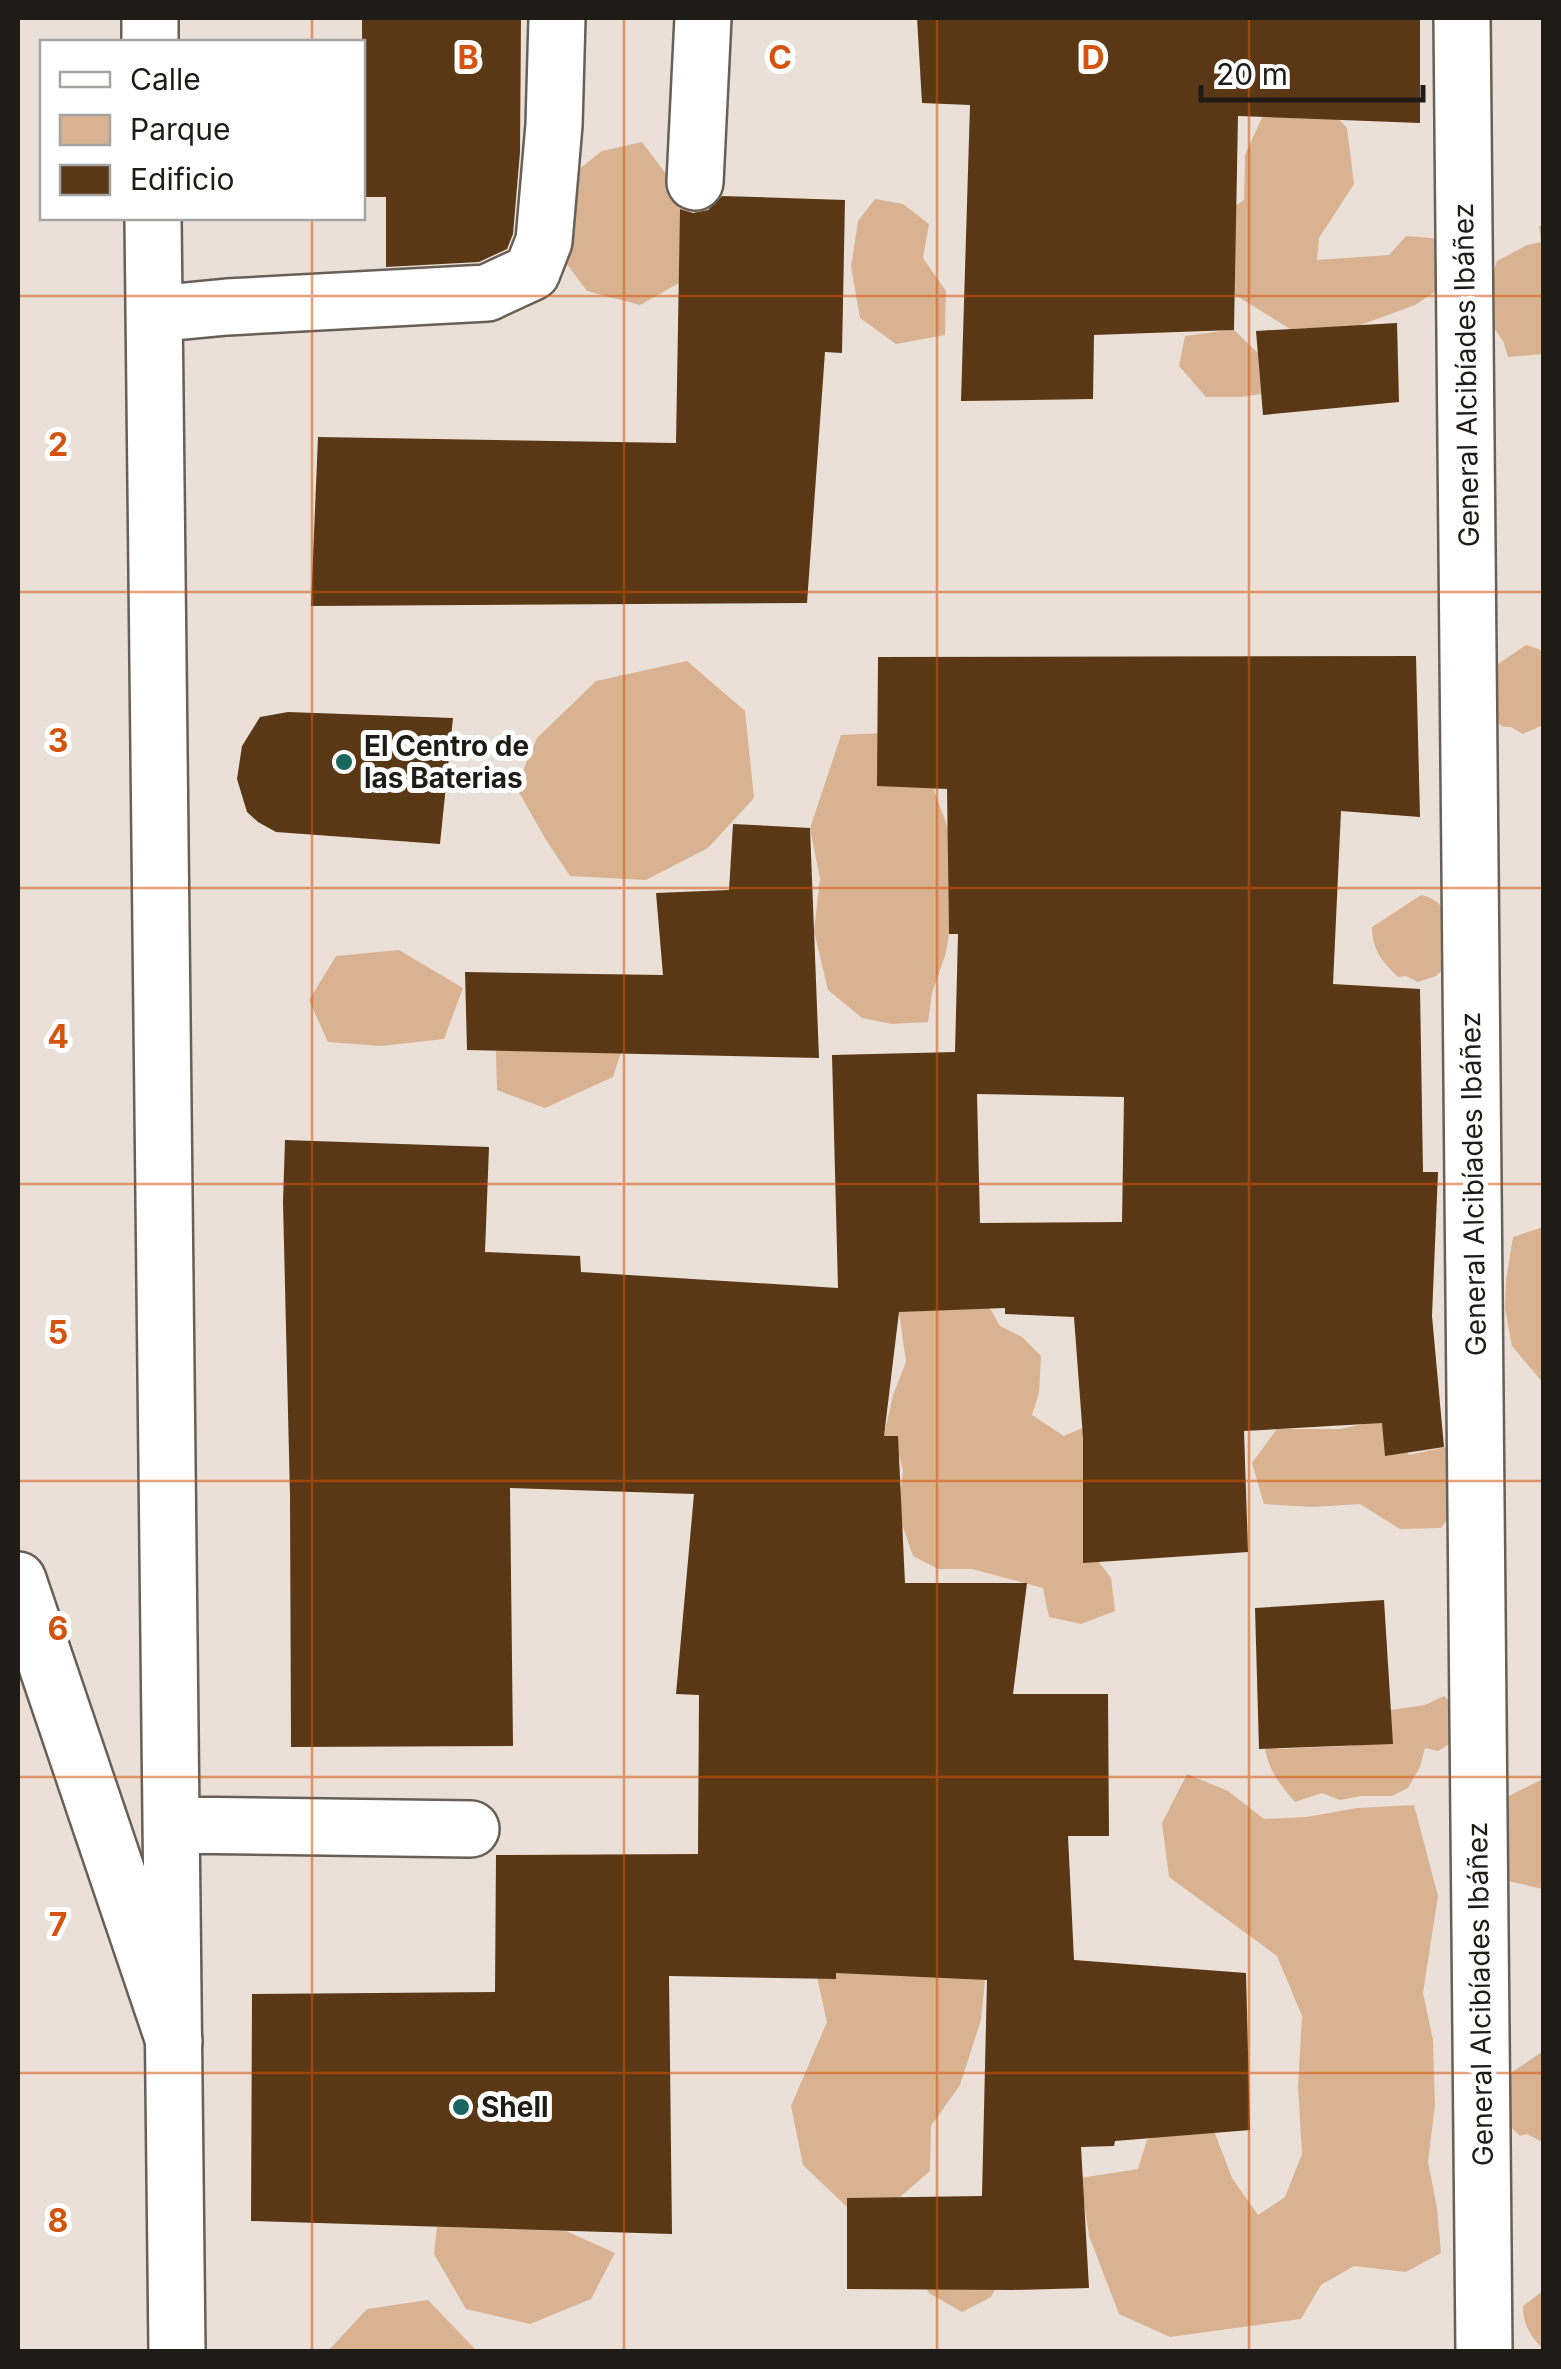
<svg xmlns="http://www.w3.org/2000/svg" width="1561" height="2369" font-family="Inter,sans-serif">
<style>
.green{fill:#d9b391}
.building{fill:#5a3816;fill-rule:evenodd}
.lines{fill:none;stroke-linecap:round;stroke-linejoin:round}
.minor-casing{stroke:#685f57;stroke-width:60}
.highway-casing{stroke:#685f57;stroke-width:60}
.minor{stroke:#fff;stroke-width:55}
.highway{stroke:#fff;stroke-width:55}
.grid{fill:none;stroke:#d4530d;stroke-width:2.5;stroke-opacity:0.55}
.poi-dot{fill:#1b6760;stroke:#fff;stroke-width:4}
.labels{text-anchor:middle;stroke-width:10;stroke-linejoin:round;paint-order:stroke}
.street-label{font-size:28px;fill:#1f1c18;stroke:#fff}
.poi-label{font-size:28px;font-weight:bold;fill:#1f1c18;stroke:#fff;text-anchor:start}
.grid-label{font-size:32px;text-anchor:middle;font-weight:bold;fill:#d4530d;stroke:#fff;stroke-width:10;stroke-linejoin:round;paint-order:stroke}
</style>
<rect width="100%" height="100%" fill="#ebe0d7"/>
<!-- green -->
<path class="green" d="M1321,99L1347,128L1354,184L1319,238L1317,260L1389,255L1406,236L1444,239V286L1415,305L1358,326L1290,329L1219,285V217L1244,200L1245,155L1269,102Z
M642,142L681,194L679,283L640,305L587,291L554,247L559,185L602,151Z
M875,199L903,204L929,224L923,258L946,291L945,335L896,344L860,318L851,267L858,221Z
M1543,225V354L1508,357L1503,341L1487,318V292L1497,261L1527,245L1541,242L1539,226Z
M1229,330H1234L1258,353L1261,394L1240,397H1206L1179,366L1185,336Z
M1526,645L1539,649L1543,654V725L1523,734L1511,727H1503L1488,715L1476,679Z
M687,661L745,711L754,798L708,848L646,880L570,876L546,840L516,787L537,738L596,681Z
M882,733L877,786L926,769L948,828L949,934L946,953L932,993L928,1022L892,1024L862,1018L828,990L814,931L820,879L810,828L841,735Z
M1421,895C1454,902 1450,934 1452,961L1436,976L1418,982L1406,976L1398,977C1382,961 1372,950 1372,927Z
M399,950L463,988L444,1039L381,1046L328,1042L309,1000L336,956Z
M495,1021L624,1043L613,1077L545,1108L497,1090Z
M1543,1227H1544L1543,1383L1512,1346L1505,1309L1506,1281L1513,1237Z
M982,1294L1000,1326L1022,1337L1041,1356L1039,1393L1032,1415L1064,1436L1082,1428L1096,1481L1090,1550L1111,1578L1115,1611L1081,1624L1049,1617L1043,1588L972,1569H938L913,1556L898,1513L903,1471L900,1458L883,1439L893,1395L906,1362L899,1312Z
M1382,1420L1409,1455L1446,1447L1476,1481L1441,1528L1400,1529L1360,1504L1312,1507L1264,1504L1252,1463L1277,1429H1340Z
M1444,1696L1458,1710L1460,1738L1438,1751L1425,1748L1420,1767L1408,1788L1392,1796H1361L1340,1800L1322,1793L1295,1802C1267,1770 1264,1758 1262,1716L1277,1749L1352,1746L1384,1711L1425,1705Z
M1187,1774L1228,1791L1264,1819L1306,1817L1357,1808L1414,1805L1438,1896L1423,1993L1433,2040L1435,2105L1428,2162L1437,2208L1441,2253L1406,2272L1354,2266L1321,2285L1301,2319L1170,2337L1119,2314L1089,2236L1080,2178L1138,2169L1147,2140L1180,2127L1214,2131L1232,2178L1258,2215L1285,2197L1302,2154L1298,2086L1302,2016L1277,1956L1169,1877L1162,1823Z
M1543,1779V1889L1508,1881L1503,1843L1509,1796Z
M807,1933L985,1980L981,2020L960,2085L931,2126L930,2171L900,2197L848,2208L803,2165L791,2106L827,2022Z
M1542,2052H1543V2139L1540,2141L1527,2134L1520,2136L1505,2121L1493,2085Z
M437,2227L566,2231L615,2253L591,2299L530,2324L466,2309L434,2254Z
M916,2268L1005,2271L991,2297L962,2312L929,2293Z
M1543,2291V2349C1530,2336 1523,2324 1523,2306Z
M428,2300L477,2351H328L367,2309Z"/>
<!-- building -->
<path class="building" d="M362,18H521L520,152L513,234L507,249L479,262L386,267V197H362Z
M917,18H1420V123L1238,116L1234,330L1094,335L1093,399L961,401L970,105L922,103Z
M722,196L845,200L842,353L825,352L807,603L311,606L318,437L676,443L680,209L693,213L708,210Z
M1397,323L1399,402L1263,415L1256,331Z
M1416,656L1420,817L1341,811L1333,984L1420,989L1423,1172H1438L1432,1316L1444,1447L1385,1456L1382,1423L1244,1431L1248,1552L1083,1563V1438L1074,1317L1005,1314V1308L899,1312L884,1436H898L905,1583H1027L1013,1694H1108L1109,1836H1068L1074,1960L1246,1973L1250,2130L1115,2141L1114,2146L1081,2147L1089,2288L1013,2290L847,2289V2198L982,2196L987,1980L836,1973V1979L669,1976L672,2234L251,2221L252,1994L495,1992L496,1855L698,1854L699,1695L676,1694L694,1494L510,1488L513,1746L291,1747L290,1496L283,1202L285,1140L489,1147L485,1252L580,1256L581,1272L838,1288L832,1055L955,1052L958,934H949L947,789L877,786L878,657ZM977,1094L1124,1097L1122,1222L980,1223Z
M288,712L453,718L440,844L276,832L258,822L247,812L237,779L242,746L260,717Z
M733,824L810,828L819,1058L467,1050L465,972L663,975L656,893L729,890Z
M1384,1600L1393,1744L1259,1749L1255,1608Z"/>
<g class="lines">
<!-- minor casing -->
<g class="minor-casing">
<path id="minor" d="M150,18V42
M1462,18L1484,2352
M695,182L703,18
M153,218L177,2352
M154,314L227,307L487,293L532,272L544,241L554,125L557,18
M173,1825L471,1829"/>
</g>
<!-- highway casing -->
<g class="highway-casing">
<path id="highway" d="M18,1580L174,2041"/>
</g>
<!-- minor -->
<use href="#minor" class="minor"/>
<!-- highway -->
<use href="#highway" class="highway"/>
</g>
<!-- grid -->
<path class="grid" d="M312,18V42M624,18V2352M937,18V2352M1249,18V2352M312,218V2352M18,296H1544M18,592H1544M18,888H1544M18,1184H1544M18,1481H1544M18,1777H1544M18,2073H1544"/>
<!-- markers -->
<g class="poi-dot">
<circle cx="344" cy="762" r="10"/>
<circle cx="461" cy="2107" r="10"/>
</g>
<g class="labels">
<!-- street labels -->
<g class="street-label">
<text transform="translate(1466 375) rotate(-91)" y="10">General Alcibíades Ibáñez</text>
<text transform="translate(1473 1184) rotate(-91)" y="10">General Alcibíades Ibáñez</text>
<text transform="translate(1480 1994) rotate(-91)" y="10">General Alcibíades Ibáñez</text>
</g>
<!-- poi labels -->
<g class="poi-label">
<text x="364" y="756">El Centro de<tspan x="364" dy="32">las Baterias</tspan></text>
<text x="481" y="2117">Shell</text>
</g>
</g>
<g class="grid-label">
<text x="468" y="69">B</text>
<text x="780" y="69">C</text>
<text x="1093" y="69">D</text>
<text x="58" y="456">2</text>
<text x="58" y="752">3</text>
<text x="58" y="1048">4</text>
<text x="58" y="1344">5</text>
<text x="58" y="1640">6</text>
<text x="58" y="1936">7</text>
<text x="58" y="2232">8</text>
</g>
<!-- border -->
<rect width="1561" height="2369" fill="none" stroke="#1f1c18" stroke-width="40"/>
<!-- legend -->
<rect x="40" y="40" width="325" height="180" fill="#ffffff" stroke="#a5a4a3" stroke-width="2.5"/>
<rect x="60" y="72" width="50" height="15" fill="#ffffff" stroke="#a5a4a3" stroke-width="2.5"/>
<text x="130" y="90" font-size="30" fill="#1f1c18">Calle</text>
<rect x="60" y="115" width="50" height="30" fill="#d9b391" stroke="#a5a4a3" stroke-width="2.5"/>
<text x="130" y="140" font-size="30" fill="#1f1c18">Parque</text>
<rect x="60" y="165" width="50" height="30" fill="#5a3816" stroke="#a5a4a3" stroke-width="2.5"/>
<text x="130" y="190" font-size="30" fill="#1f1c18">Edificio</text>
<!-- scale -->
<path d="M1201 85v15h222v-15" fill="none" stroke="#1f1c18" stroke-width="5"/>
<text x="1216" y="85" font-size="30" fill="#1f1c18" stroke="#ffffff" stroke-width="8" paint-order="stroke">20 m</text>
</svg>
